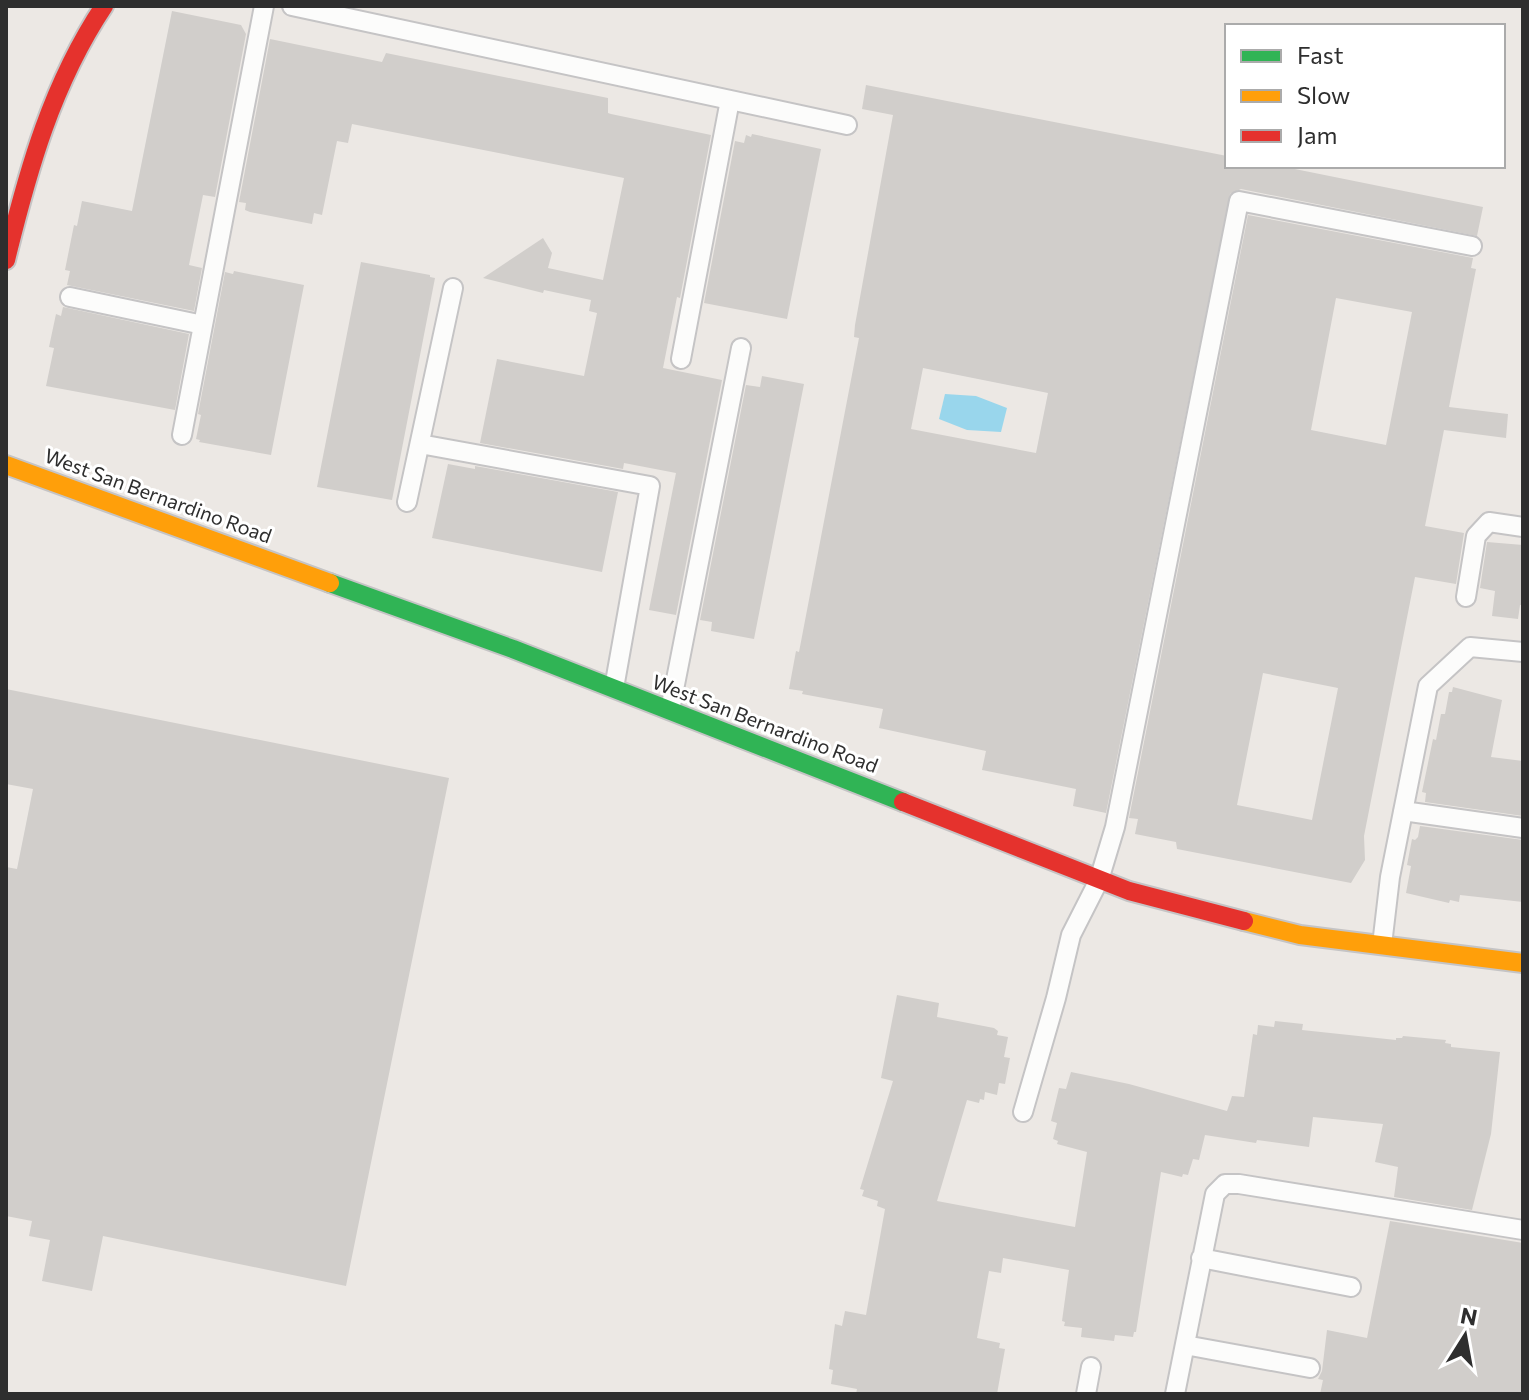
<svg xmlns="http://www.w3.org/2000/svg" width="1529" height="1400" font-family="Commissioner,sans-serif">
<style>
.water{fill:#99d6ec}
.building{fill:#d1cecb;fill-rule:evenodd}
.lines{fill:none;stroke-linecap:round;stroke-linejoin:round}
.lane-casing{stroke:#c5c4c5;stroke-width:22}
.fast-casing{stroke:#c5c4c5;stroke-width:22}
.slow-casing{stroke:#c5c4c5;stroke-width:22}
.jam-casing{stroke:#c5c4c5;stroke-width:22}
.lane{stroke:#fcfcfb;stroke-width:18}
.fast{stroke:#30b455;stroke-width:18}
.slow{stroke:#ff9f0a;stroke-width:18}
.jam{stroke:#e5322d;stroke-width:18}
.labels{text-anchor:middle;stroke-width:6;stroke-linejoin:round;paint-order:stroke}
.street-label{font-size:20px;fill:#2e2e2e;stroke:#fff}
</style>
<rect width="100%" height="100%" fill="#ece8e4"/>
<!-- water -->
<path class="water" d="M945,394L976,396L1007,408L1001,432L967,430L939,419Z"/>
<!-- building -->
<path class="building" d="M172,11L241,25L246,34L215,197L203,195L189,265L202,268L194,311L67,285L70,271L65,270L74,225L77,226L82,201L132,211Z
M270,39L382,62L386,53L608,98V113L611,114L711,135L680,298L677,297L663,368L722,380L676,615L649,610L676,473L624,463L623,469L480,443L497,359L584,376L597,313L589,311L591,300L544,290L543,293L483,278L543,238L552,253L548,268L603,280L624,178L352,124L348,143L337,141L322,215L314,213L312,224L250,212L245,210L246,203L239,202Z
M866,85L1227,156V166H1280L1483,207L1477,236L1241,189L1230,194L1106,813L1073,806L1076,789L982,770L986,751L879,728L883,709L802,694L803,691L789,689L796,651L799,652L859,338L854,337L855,325L893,115L862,109ZM923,368L1048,393L1036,453L911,429Z
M752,134L821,149L787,319L704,303L735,141L744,143L746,135L751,137Z
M1248,215L1473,258L1471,268L1476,269L1449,407L1508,414L1506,438L1444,430L1425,526L1464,533L1456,584L1415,577L1364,836L1365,860L1351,883L1177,849L1176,842L1135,834L1138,819L1129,818ZM1336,298L1412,312L1386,445L1311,430ZM1263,673L1338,688L1312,820L1237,805Z
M361,262L430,275V277L435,278L392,500L317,487Z
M234,271L304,285L271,455L199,442L200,440L196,439L201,415L198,414L225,272L233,274Z
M63,307L189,334L175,410L46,386L54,348L49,347L56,314L61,316Z
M762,376L804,384L754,639L711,631L712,622L700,620L746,385L760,387Z
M448,464L475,469V466L618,492L602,572L432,538Z
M1487,542L1523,545V605H1520L1518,619L1492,616L1495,591L1480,588Z
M1453,687L1502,700L1491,757L1523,761V816L1425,802L1426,793L1422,792L1433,739L1436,740L1441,714H1445L1449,692H1452Z
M6,689L449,778L346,1286L103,1236L92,1291L42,1281L50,1240L29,1236L32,1221L6,1216V867L17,869L33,789L6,784Z
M1420,826L1523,840V902L1460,895L1459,902L1450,900L1449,903L1406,893L1411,866L1407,865L1412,839L1415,840L1418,837Z
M897,995L939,1003L937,1017L994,1028L998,1031L997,1035L1008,1037L1004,1057L1010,1058L1005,1084L999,1083L997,1095L985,1092L984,1100L980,1099L979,1103L967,1100L937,1201L1075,1227L1087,1152L1057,1144L1058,1141L1053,1139L1057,1123L1051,1121L1059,1088L1066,1089L1071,1072L1129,1084L1227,1111L1232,1096L1244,1097L1253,1034L1257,1035L1258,1025L1274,1027L1275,1021L1303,1024L1302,1030L1396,1040V1038H1402L1403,1036L1446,1040L1445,1043L1451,1044V1047L1500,1052L1491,1134L1472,1210L1394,1197L1398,1167L1375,1162L1383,1124L1313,1117L1309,1147L1257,1140L1256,1143L1205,1135L1199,1160L1193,1159L1188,1175L1183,1174L1182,1177L1161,1172L1136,1332H1134L1133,1337L1115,1335L1114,1341L1081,1337L1082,1328L1064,1326L1065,1322L1062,1321L1069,1270L1003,1258L1001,1273L989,1271L977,1338L1000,1343L999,1348L1005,1349L997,1394H856L857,1389L831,1384L833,1370L829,1369L835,1324L842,1326L845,1311L866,1315L885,1209L877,1206L878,1201L862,1196L864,1190L860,1189L893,1081L881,1078Z
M1390,1221L1523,1243V1394H1320L1323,1380L1318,1379L1322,1371L1327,1330L1367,1338Z"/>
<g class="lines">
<!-- lane casing -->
<g class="lane-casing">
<path id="lane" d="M292,6L847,125
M70,297L203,325
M681,359L730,100
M182,435L264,6
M420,444L650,486L614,688
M407,502L453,288
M1466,597L1476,536L1489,522L1523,527
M670,710L741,348
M1403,811L1523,828
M1382,945L1390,877L1428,686L1470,647L1523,652
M1023,1112L1056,998L1071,935L1099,880L1115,827L1239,201L1472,246
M1201,1258L1351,1287
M1185,1345L1310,1368
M1086,1394L1091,1367
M1175,1394L1215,1194L1225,1184H1239L1523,1230"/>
</g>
<!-- fast casing -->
<g class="fast-casing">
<path id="fast" d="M330,583L513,649L903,802"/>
</g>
<!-- slow casing -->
<g class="slow-casing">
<path id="slow" d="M6,465L330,583
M1244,921L1300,935L1523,963"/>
</g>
<!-- jam casing -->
<g class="jam-casing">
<path id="jam" d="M6,260C28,170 52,84 104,6
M903,802L1129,891L1244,921"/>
</g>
<!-- lane -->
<use href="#lane" class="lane"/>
<!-- fast -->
<use href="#fast" class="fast"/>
<!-- slow -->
<use href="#slow" class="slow"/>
<!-- jam -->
<use href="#jam" class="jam"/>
</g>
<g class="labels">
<!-- street labels -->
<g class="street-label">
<text transform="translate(158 496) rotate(20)" y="7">West San Bernardino Road</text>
<text transform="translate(765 724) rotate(21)" y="7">West San Bernardino Road</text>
</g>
</g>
<!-- border -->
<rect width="1529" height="1400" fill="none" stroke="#2e2e2e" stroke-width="16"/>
<!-- legend -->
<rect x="1225" y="24" width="280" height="144" fill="#ffffff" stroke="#ababab" stroke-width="2"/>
<rect x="1241" y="50" width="40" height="12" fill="#30b455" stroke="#ababab" stroke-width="2"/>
<text x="1297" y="64" font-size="24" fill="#2e2e2e">Fast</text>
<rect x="1241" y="90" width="40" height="12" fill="#ff9f0a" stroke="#ababab" stroke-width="2"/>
<text x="1297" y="104" font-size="24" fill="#2e2e2e">Slow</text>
<rect x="1241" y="130" width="40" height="12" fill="#e5322d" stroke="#ababab" stroke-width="2"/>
<text x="1297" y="144" font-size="24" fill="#2e2e2e">Jam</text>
<!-- north arrow -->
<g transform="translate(1465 1336) rotate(11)" stroke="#ffffff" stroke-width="6" paint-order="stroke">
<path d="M0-6L14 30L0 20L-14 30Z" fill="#2e2e2e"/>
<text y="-12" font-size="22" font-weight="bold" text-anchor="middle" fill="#2e2e2e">N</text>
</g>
</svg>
